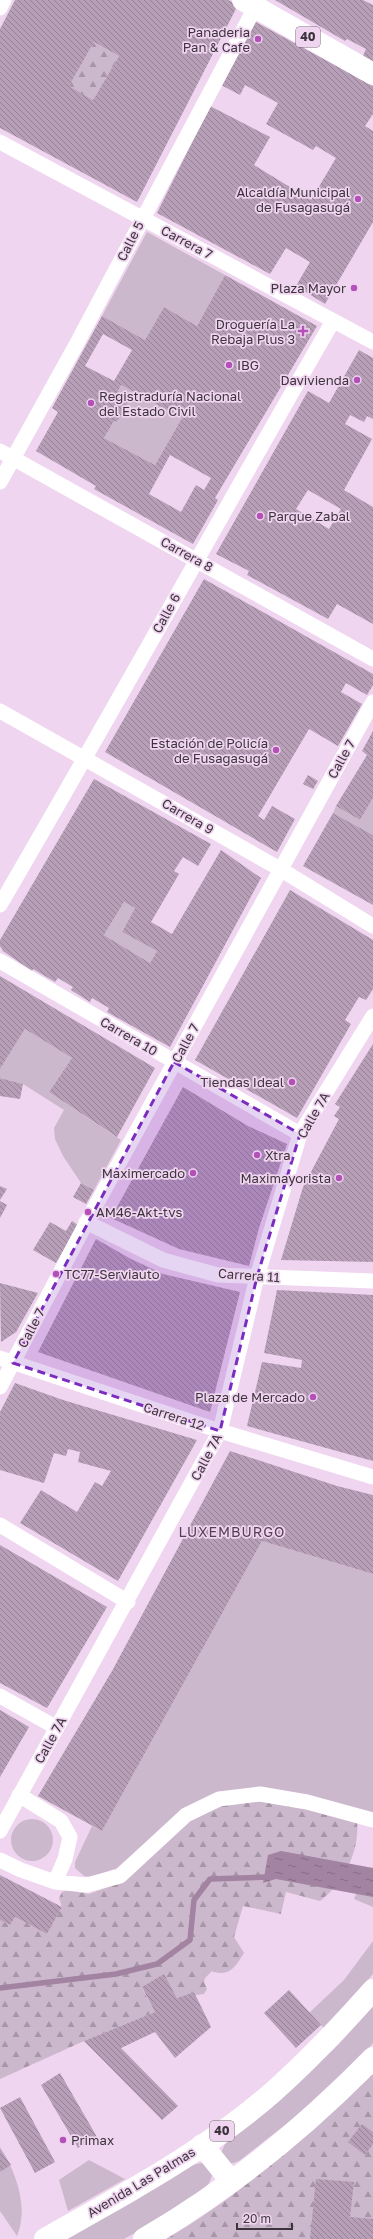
<svg xmlns="http://www.w3.org/2000/svg" width="373" height="2239" font-family="'Golos Text',sans-serif">
<style>
.green{fill:#ccb8cc}
.forest{fill:url(#forest-firs)}
.water{fill:url(#water-ripples)}
.lines{fill:none;stroke-linecap:round;stroke-linejoin:round}
.stream{stroke:#a283a2;stroke-width:5.5}
.building{fill:url(#building-back-hatch);fill-rule:evenodd}
.minor{stroke:#fff;stroke-width:15}
.primary{stroke:#fff;stroke-width:22}
.marked{fill:#7b2cbf;fill-opacity:0.2;stroke:#7b2cbf;stroke-width:3;stroke-dasharray:8 5;stroke-linejoin:round}
.poi-dot{fill:#b351b8;stroke:#efd5ef;stroke-width:1.5}
.labels{text-anchor:middle;stroke-width:3.5;stroke-linejoin:round;paint-order:stroke}
.shield{fill:#efd5ef;stroke:#736473;stroke-width:1}
.shield-label{font-size:12px;font-weight:bold;fill:#3e343e}
.poi-label{font-size:13px;fill:#3e343e;stroke:#efd5ef;text-anchor:end}
.street-label{font-size:13px;fill:#3e343e;stroke:#efd5ef}
.neighbourhood-label{font-size:14px;letter-spacing:1px;fill:#554055;stroke:#efd5ef}
</style>
<defs>
<pattern id="forest-firs" width="22" height="20" patternUnits="userSpaceOnUse"><rect width="22" height="20" fill="#ccb8cc"/><path d="M5 1l3.5 6h-7zM16 11l3.5 6h-7z" fill="#a796a7"/></pattern>
<pattern id="water-ripples" width="26" height="14" patternUnits="userSpaceOnUse"><rect width="26" height="14" fill="#a283a2"/><path d="M2 4q2-2 4 0t4 0M15 11q2-2 4 0t4 0" fill="none" stroke="#856c85"/></pattern>
<pattern id="building-back-hatch" width="6" height="6" patternUnits="userSpaceOnUse"><rect width="6" height="6" fill="#b79fb8"/><path d="M-1 5l2 2M0 0l6 6M5-1l2 2" fill="none" stroke="#968297"/></pattern>
</defs>
<rect width="100%" height="100%" fill="#efd5ef"/>
<!-- green -->
<path class="green" d="M147,232L225,275L197,326L164,307L145,340L102,316Z
M121,385L182,418L155,465L104,438L114,421L117,422L130,398L118,391Z
M373,798V835L333,813L336,806L360,820Z
M124,902L135,908L122,932L157,951L150,963L104,935Z
M25,1029L72,1058L49,1092L121,1140L94,1190L81,1183L63,1156L55,1139L54,1128L64,1110L23,1084L0,1078V1069Z
M262,1541L373,1574V1814L263,1787L183,1809L117,1868L92,1877L84,1876L75,1868V1862L92,1826L102,1831Z
M11 1840a21 21 0 1 1 42 0a21 21 0 1 1-42 0Z
M373,1867V1907L354,1899L359,1887Z
M373,1941V1974L324,2028L309,2013L344,1980Z
M373,2006V2043L366,2051L294,2118L239,2161L230,2164L221,2153L225,2144L279,2101L339,2044Z
M0,2147C16,2172 29,2207 17,2236L0,2211Z
M89,2160L125,2179L68,2211L59,2180Z
M202,2163L208,2164L213,2173L209,2183L205,2188L163,2217L124,2239H66L133,2202L191,2165Z"/>
<!-- forest -->
<path class="forest" d="M94,42L119,56L93,100L69,86Z
M259,1800L307,1809L357,1820C360,1851 344,1883 320,1901L286,1892L281,1914L243,1906L234,1937L244,1953C236,1966 229,1978 212,1971L205,1978L204,1982L207,1989L204,1994L196,1995L194,1992L177,1998L164,1975L142,1988L155,2012L84,2041L0,2079V1920L10,1925L15,1917L47,1934L62,1907L59,1898L62,1892L67,1890L89,1894L125,1881L189,1821L224,1805Z
M373,2074V2239H166C243,2194 309,2134 373,2074Z"/>
<!-- water -->
<path class="water" d="M281,1851L373,1868V1897L276,1879L263,1883L268,1855Z"/>
<g class="lines">
<!-- stream -->
<path class="stream" d="M0,1988L116,1974L157,1964L190,1940L194,1900L210,1879L270,1877"/>
</g>
<!-- building -->
<path class="building" d="M15,0H228L238,5L137,202L0,128V29ZM94,42L119,56L93,100L69,86Z
M275,0H363L373,5V62L363,56L366,49L347,39L345,41Z
M254,21L373,86V114L365,126L373,131V222L325,304L296,286L310,262L286,248L270,274L157,213L210,106L270,137L254,165L311,200L336,158L316,146L313,150L266,124L278,103L245,85L240,95L221,85Z
M225,275L317,326L215,498L218,500L193,544L94,489L96,486L36,451L58,412L52,408L102,316L145,340L164,307L197,326ZM103,334L132,350L114,381L85,366ZM121,385L182,418L155,465L104,438L114,421L117,422L130,398L118,391ZM170,455L211,478L204,490L196,485L181,512L149,494Z
M359,350L373,358V419L367,416L364,422L350,415L345,424L372,439L344,490L373,507V624L337,604L328,619L247,575L249,571L216,554L308,391L329,403ZM308,490L341,509L329,529L296,509Z
M204,579L373,674V685L367,695L346,683L341,692L362,704L338,746L309,729L258,816L264,820L272,806L295,819L277,852L105,752Z
M373,731V798L360,820L336,806L367,755L362,751Z
M308,775L318,781L313,789L303,784Z
M94,779L211,844L198,866L183,857L174,871L179,874L151,922L172,934L221,850L261,878L170,1047L107,1012L109,1008L92,998L90,1002L71,990L73,987L58,978L55,982L33,969L32,971L3,951L0,946V940ZM124,902L135,908L122,932L157,951L150,963L104,935Z
M333,813L373,835V905L303,866Z
M290,890L373,940V989L366,1000L359,997L345,1020L351,1024L297,1118L195,1060Z
M0,976L155,1068L117,1137L49,1092L72,1058L25,1029L0,1069Z
M373,1044V1262L281,1260L303,1187L339,1119L334,1116L340,1107L335,1104Z
M0,1078L23,1084L20,1099L0,1096Z
M183,1087L248,1126L287,1144L259,1228L249,1266L179,1249L111,1218Z
M81,1183L94,1190L86,1204L73,1197Z
M0,1186L7,1189L0,1200Z
M0,1201L7,1205L0,1218Z
M72,1221L78,1225L56,1263L33,1250L50,1222L66,1231Z
M96,1239L131,1259L163,1274L240,1292L210,1412L38,1352Z
M0,1283L38,1293L16,1332L1,1342Z
M277,1290L373,1295V1461L247,1426L262,1362L301,1368L302,1360L264,1353Z
M15,1383L63,1400L197,1440L118,1581L20,1523L41,1490L77,1512L95,1482L102,1486L111,1471L78,1462L80,1452L68,1449L66,1456L54,1453L44,1483L0,1470V1412Z
M230,1451L337,1486L373,1495V1574L262,1541L102,1831L38,1796L112,1671Z
M0,1545L107,1607L47,1708L0,1683Z
M0,1710L29,1727L0,1777Z
M0,1875L62,1907L47,1934L15,1917L10,1925L0,1920Z
M164,1974L177,1998L194,1992L211,2027L175,2058L155,2032L121,2048L178,2106L162,2120L84,2041L155,2012L142,1987Z
M289,1990L321,2025L296,2048L264,2013Z
M60,2073L97,2137L78,2148L41,2085Z
M20,2097L55,2162L35,2173L0,2108Z
M362,2124L373,2132V2144L365,2155L348,2142Z
M0,2149L11,2165L0,2172Z
M316,2179L354,2182L350,2217L373,2219V2239H310Z"/>
<g class="lines">
<!-- minor -->
<path class="minor" d="M0,8L4,0
M0,142L373,342
M0,451L373,659
M0,482L76,345L259,0
M0,711L280,869L373,926
M0,905C113,712 221,515 333,321
M0,961L300,1134
M86,1222L163,1260L218,1275L373,1281
M0,1358L220,1431L373,1477
M0,1387L91,1214L373,702
M0,1525L128,1602
M0,1696L57,1728
M19,1795L61,1821L70,1837L65,1859L55,1882
M0,1831L220,1431L257,1277L300,1134L373,1016
M0,1860L21,1870L55,1882L87,1885L120,1876L186,1815L219,1799L260,1794L307,1802L373,1820"/>
<!-- primary -->
<path class="primary" d="M243,0L373,74
M202,2145L231,2181
M45,2239C123,2195 206,2151 273,2092C309,2060 341,2026 373,1990
M144,2239C228,2190 305,2128 373,2058"/>
</g>
<!-- marked area -->
<path class="marked" d="M174,1062L300,1134L257,1277L220,1431L13,1363Z"/>
<!-- markers -->
<g class="poi-dot">
<circle cx="258" cy="39" r="4"/>
<circle cx="358" cy="199" r="4"/>
<circle cx="354" cy="288" r="4"/>
<path d="M301 325h4v4h4v4h-4v4h-4v-4h-4v-4h4z"/>
<circle cx="229" cy="365" r="4"/>
<circle cx="357" cy="380" r="4"/>
<circle cx="91" cy="403" r="4"/>
<circle cx="260" cy="516" r="4"/>
<circle cx="276" cy="750" r="4"/>
<circle cx="292" cy="1082" r="4"/>
<circle cx="257" cy="1155" r="4"/>
<circle cx="193" cy="1173" r="4"/>
<circle cx="339" cy="1178" r="4"/>
<circle cx="88" cy="1212" r="4"/>
<circle cx="56" cy="1274" r="4"/>
<circle cx="313" cy="1397" r="4"/>
<circle cx="63" cy="2140" r="4"/>
</g>
<g class="labels">
<!-- shield labels -->
<g class="shield">
<rect x="296" y="27" width="24" height="20" rx="3"/>
<rect x="210" y="2121" width="24" height="20" rx="3"/>
</g>
<g class="shield-label">
<text x="308" y="41">40</text>
<text x="222" y="2135">40</text>
</g>
<!-- poi labels -->
<g class="poi-label">
<text x="250" y="37">Panaderia<tspan x="250" dy="15">Pan &amp; Cafe</tspan></text>
<text x="350" y="197">Alcaldía Municipal<tspan x="350" dy="15">de Fusagasugá</tspan></text>
<text x="346" y="293">Plaza Mayor</text>
<text x="295" y="329">Droguería La<tspan x="295" dy="15">Rebaja Plus 3</tspan></text>
<text x="237" y="370" text-anchor="start">IBG</text>
<text x="349" y="385">Davivienda</text>
<text x="99" y="401" text-anchor="start">Registraduría Nacional<tspan x="99" dy="15">del Estado Civil</tspan></text>
<text x="268" y="521" text-anchor="start">Parque Zabal</text>
<text x="268" y="748">Estación de Policía<tspan x="268" dy="15">de Fusagasugá</tspan></text>
<text x="284" y="1087">Tiendas Ideal</text>
<text x="265" y="1160" text-anchor="start">Xtra</text>
<text x="185" y="1178">Maximercado</text>
<text x="331" y="1183">Maximayorista</text>
<text x="96" y="1217" text-anchor="start">AM46-Akt-tvs</text>
<text x="64" y="1279" text-anchor="start">TC77-Serviauto</text>
<text x="305" y="1402">Plaza de Mercado</text>
<text x="71" y="2145" text-anchor="start">Primax</text>
</g>
<!-- street labels -->
<g class="street-label">
<text transform="translate(130 241) rotate(-63)" y="5">Calle 5</text>
<text transform="translate(187 242) rotate(28)" y="5">Carrera 7</text>
<text transform="translate(187 554) rotate(29)" y="5">Carrera 8</text>
<text transform="translate(166 613) rotate(-61)" y="5">Calle 6</text>
<text transform="translate(341 759) rotate(-61)" y="5">Calle 7</text>
<text transform="translate(188 816) rotate(30)" y="5">Carrera 9</text>
<text transform="translate(129 1036) rotate(30)" y="5">Carrera 10</text>
<text transform="translate(185 1043) rotate(-61)" y="5">Calle 7</text>
<text transform="translate(313 1115) rotate(-60)" y="5">Calle 7A</text>
<text transform="translate(249 1275) rotate(4)" y="5">Carrera 11</text>
<text transform="translate(31 1328) rotate(-62)" y="5">Calle 7</text>
<text transform="translate(174 1416) rotate(18)" y="5">Carrera 12</text>
<text transform="translate(206 1457) rotate(-62)" y="5">Calle 7A</text>
<text transform="translate(50 1740) rotate(-61)" y="5">Calle 7A</text>
<text transform="translate(141 2182) rotate(-31)" y="5">Avenida Las Palmas</text>
</g>
<!-- neighbourhood labels -->
<g class="neighbourhood-label">
<text x="232" y="1537">LUXEMBURGO</text>
</g>
</g>
<!-- scale -->
<path d="M237 2223v6h55v-6" fill="none" stroke="#3e343e" stroke-width="2"/>
<text x="243" y="2223" font-size="12" fill="#3e343e" stroke="#efd5ef" stroke-width="3" paint-order="stroke">20 m</text>
</svg>
